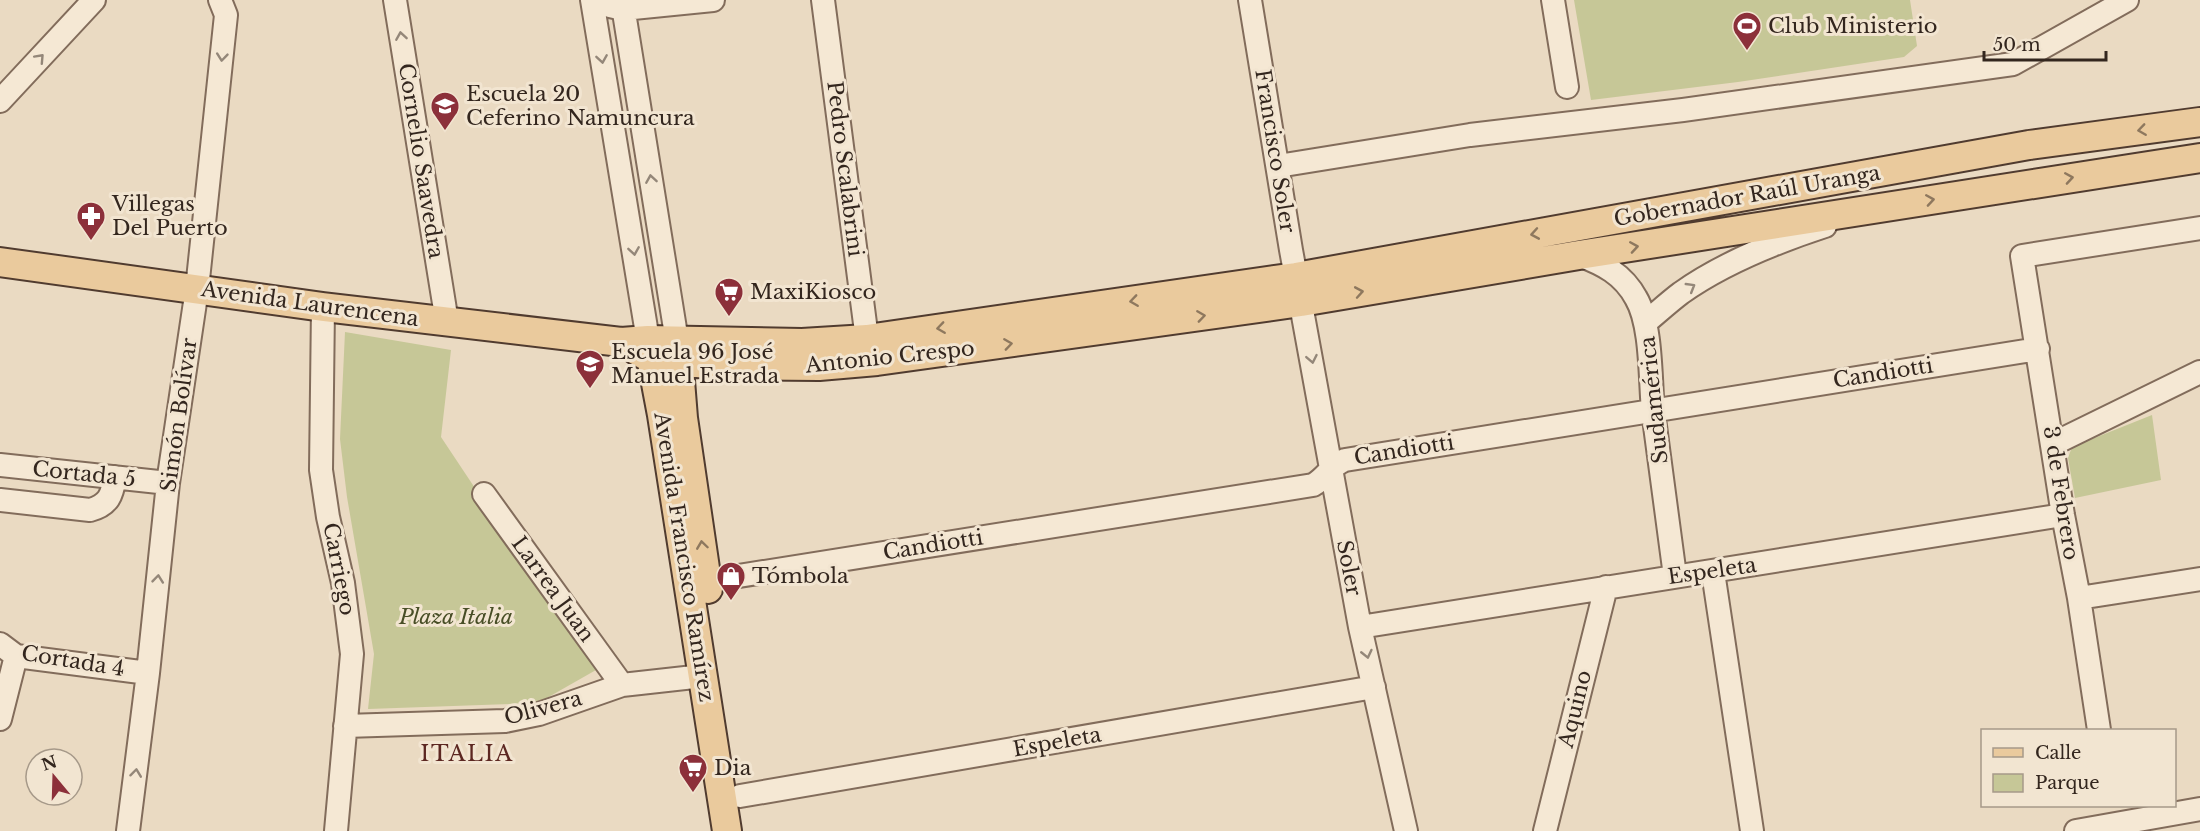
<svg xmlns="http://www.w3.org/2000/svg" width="2200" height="831" font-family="'Libre Baskerville',serif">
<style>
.green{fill:#c6c797}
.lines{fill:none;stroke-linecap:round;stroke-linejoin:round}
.minor-casing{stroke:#826c5b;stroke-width:26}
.major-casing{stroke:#503b2f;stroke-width:32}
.minor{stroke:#f5e8d4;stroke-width:22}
.major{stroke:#eaca9d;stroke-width:28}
.oneway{stroke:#948779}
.oneway2{stroke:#8e785e}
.labels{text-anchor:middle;stroke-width:6;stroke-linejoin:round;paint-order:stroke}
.poi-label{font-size:21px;fill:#33261e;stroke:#f2e5d1;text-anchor:start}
.street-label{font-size:21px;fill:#33261e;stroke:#f2e5d1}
.park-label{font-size:21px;font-style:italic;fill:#484e26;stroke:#f2e5d1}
.neighbourhood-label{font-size:22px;letter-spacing:1.5px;fill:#5c2721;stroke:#f2e5d1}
</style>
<rect width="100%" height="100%" fill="#eadac2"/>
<!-- green -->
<path class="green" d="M1574,0H1910L1917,46L1904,57L1738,82L1591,100Z
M345,332L451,350L441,437L596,670L538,703L368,709L374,654L347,497L340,439Z
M2152,415L2161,480L2075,498L2068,458L2072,447Z"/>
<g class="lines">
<!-- minor casing -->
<g class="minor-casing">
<path id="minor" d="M395,0L447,322
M592,0L648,340
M622,0L677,341
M823,0L867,339
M1250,0L1291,250L1360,627L1406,831
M1553,0L1567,87
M610,6L623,9L713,0
M0,101L94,0
M1278,166L1470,135L1683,110L2013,64L2127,0
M1579,255C1603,264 1623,274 1636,298C1652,325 1650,380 1653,411C1660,466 1668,521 1675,576
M323,307L321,470L328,517L343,583L352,654L336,831
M1645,323C1657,313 1669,302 1681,293C1723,263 1776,242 1825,226
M2053,444L2200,372
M0,465L168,483
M484,494L622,685
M0,500L90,510C109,505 112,495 115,477
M1713,572L1752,831
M707,581L1313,485C1326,478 1332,464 1345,460L2038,349
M2079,598L2200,579
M1360,627L2063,515
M0,644L16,656L148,673
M0,719L16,656
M345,726L505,721L539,714L622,685L703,676
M2099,730L2079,598L2063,515L2022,256L2200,228
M740,796L1374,687
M128,831L148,673L168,483L197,289L226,15L220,0
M1545,831L1606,587
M2076,831L2200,809"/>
</g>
<!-- major casing -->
<g class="major-casing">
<path id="major" d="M0,262L323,307L621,342L648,340L802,343L867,339L1296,277L2029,145L2200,122
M648,341L662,415L727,831
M677,343L683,418L708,589
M636,350L652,359L720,365L819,366L877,361L1301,302L1579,255L2200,158"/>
</g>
<!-- minor -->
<use href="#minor" class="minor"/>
<!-- major -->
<use href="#major" class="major"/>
</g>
<!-- one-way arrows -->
<defs><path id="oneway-chevron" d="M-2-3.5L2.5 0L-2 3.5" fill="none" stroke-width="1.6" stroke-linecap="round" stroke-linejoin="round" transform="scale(1.5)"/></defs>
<g class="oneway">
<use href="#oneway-chevron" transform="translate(401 36) rotate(-99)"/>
<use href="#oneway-chevron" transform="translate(222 57) rotate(96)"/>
<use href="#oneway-chevron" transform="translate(40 58) rotate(-47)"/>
<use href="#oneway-chevron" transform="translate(602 59) rotate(81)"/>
<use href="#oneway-chevron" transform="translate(651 179) rotate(-99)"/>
<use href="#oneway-chevron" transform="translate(634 251) rotate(81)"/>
<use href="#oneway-chevron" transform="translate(1691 287) rotate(-31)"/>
<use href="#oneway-chevron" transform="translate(1312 359) rotate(79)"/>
<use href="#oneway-chevron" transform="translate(158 579) rotate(-84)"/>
<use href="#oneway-chevron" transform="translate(1367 654) rotate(77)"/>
<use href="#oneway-chevron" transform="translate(136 773) rotate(-83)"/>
</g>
<g class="oneway2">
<use href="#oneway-chevron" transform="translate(2142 130) rotate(172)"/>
<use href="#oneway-chevron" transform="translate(2069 178) rotate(-9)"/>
<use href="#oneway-chevron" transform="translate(1930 200) rotate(-9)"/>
<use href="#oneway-chevron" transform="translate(1535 234) rotate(170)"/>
<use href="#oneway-chevron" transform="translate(1634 247) rotate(-9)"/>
<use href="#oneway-chevron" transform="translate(1359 292) rotate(-10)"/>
<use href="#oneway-chevron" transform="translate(1134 301) rotate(172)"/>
<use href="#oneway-chevron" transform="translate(1201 316) rotate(-8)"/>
<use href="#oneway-chevron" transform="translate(941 328) rotate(172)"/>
<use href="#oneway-chevron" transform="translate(1008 344) rotate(-8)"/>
<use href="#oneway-chevron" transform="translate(702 545) rotate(-98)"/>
</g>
<!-- icons -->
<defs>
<g id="stadium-pin" transform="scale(1.5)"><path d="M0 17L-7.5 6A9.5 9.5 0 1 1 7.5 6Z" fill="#8c303a" stroke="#f2e5d1"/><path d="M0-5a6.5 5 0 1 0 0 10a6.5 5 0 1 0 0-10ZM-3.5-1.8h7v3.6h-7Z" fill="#fff"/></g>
<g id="school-pin" transform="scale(1.5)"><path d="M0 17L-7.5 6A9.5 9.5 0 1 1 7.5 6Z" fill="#8c303a" stroke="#f2e5d1"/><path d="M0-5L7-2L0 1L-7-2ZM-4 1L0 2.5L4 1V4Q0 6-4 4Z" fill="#fff"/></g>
<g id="pharmacy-pin" transform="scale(1.5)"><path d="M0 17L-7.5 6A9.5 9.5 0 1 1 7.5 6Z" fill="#8c303a" stroke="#f2e5d1"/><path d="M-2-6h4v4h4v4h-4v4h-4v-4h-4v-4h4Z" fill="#fff"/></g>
<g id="supermarket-pin" transform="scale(1.5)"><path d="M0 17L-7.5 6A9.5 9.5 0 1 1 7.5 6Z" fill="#8c303a" stroke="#f2e5d1"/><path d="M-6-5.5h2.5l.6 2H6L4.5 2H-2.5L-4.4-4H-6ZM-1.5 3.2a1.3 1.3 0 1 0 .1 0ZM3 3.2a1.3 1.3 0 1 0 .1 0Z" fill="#fff"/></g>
<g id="shop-pin" transform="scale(1.5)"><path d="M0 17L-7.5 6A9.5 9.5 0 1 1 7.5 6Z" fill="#8c303a" stroke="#f2e5d1"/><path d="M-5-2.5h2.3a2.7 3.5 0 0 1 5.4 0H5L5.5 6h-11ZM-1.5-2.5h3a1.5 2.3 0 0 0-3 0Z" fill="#fff"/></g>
</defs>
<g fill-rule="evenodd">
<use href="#stadium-pin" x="1747" y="26"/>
<use href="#school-pin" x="445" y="106"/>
<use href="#pharmacy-pin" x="91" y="216"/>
<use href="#supermarket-pin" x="729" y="292"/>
<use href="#school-pin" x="590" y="364"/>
<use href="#shop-pin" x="731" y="576"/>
<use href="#supermarket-pin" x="693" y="768"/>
</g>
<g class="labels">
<!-- poi labels -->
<g class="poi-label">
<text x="1768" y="33">Club Ministerio</text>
<text x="466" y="101">Escuela 20<tspan x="466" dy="24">Ceferino Namuncura</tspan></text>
<text x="112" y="211">Villegas<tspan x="112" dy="24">Del Puerto</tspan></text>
<text x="750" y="299">MaxiKiosco</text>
<text x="611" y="359">Escuela 96 José<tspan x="611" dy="24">Manuel Estrada</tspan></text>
<text x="752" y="583">Tómbola</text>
<text x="714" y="775">Dia</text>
</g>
<!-- street labels -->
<g class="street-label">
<text transform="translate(1275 151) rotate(81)" y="7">Francisco Soler</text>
<text transform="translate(421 161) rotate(81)" y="7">Cornelio Saavedra</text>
<text transform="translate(845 169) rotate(83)" y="7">Pedro Scalabrini</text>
<text transform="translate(1747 196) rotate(-10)" y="7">Gobernador Raúl Uranga</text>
<text transform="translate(310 304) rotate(8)" y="7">Avenida Laurencena</text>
<text transform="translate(890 357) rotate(-6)" y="7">Antonio Crespo</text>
<text transform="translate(1883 373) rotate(-9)" y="7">Candiotti</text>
<text transform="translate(1654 400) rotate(-96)" y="7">Sudamérica</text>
<text transform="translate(179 415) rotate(-82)" y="7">Simón Bolívar</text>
<text transform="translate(1404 450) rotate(-9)" y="7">Candiotti</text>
<text transform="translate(84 474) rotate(6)" y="7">Cortada 5</text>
<text transform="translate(2061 493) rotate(81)" y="7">3 de Febrero</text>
<text transform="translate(933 545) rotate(-9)" y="7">Candiotti</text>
<text transform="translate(684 557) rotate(81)" y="7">Avenida Francisco Ramírez</text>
<text transform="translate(1349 568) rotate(79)" y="7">Soler</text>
<text transform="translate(339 569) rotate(79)" y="7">Carriego</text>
<text transform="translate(1712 571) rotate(-8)" y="7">Espeleta</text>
<text transform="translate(553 589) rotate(54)" y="7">Larrea Juan</text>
<text transform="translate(73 661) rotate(9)" y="7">Cortada 4</text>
<text transform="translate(543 708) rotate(-15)" y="7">Olivera</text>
<text transform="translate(1575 709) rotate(-76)" y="7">Aquino</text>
<text transform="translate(1057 742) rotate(-10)" y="7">Espeleta</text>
</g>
<!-- park labels -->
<g class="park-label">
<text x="456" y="624">Plaza Italia</text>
</g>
<!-- neighbourhood labels -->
<g class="neighbourhood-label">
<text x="467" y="761">ITALIA</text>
</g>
</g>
<!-- legend -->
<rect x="1981" y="729" width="195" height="78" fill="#f2e5d1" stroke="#a69989" stroke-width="1.5"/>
<rect x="1993" y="748" width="30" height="9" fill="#eaca9d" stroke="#a69989" stroke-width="1.5"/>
<text x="2035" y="759" font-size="18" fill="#33261e">Calle</text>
<rect x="1993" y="774" width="30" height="18" fill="#c6c797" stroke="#a69989" stroke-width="1.5"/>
<text x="2035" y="789" font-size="18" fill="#33261e">Parque</text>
<!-- north arrow -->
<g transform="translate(54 777) rotate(341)"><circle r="28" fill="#f2e5d1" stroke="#a69989" stroke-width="1.5"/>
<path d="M0-4.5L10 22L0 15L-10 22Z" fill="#8c303a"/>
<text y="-9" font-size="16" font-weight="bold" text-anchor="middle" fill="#33261e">N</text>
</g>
<!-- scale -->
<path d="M1984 51v9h122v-9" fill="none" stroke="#33261e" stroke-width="3"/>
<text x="1993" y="51" font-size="18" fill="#33261e" stroke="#f2e5d1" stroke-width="4.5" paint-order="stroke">50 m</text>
</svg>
